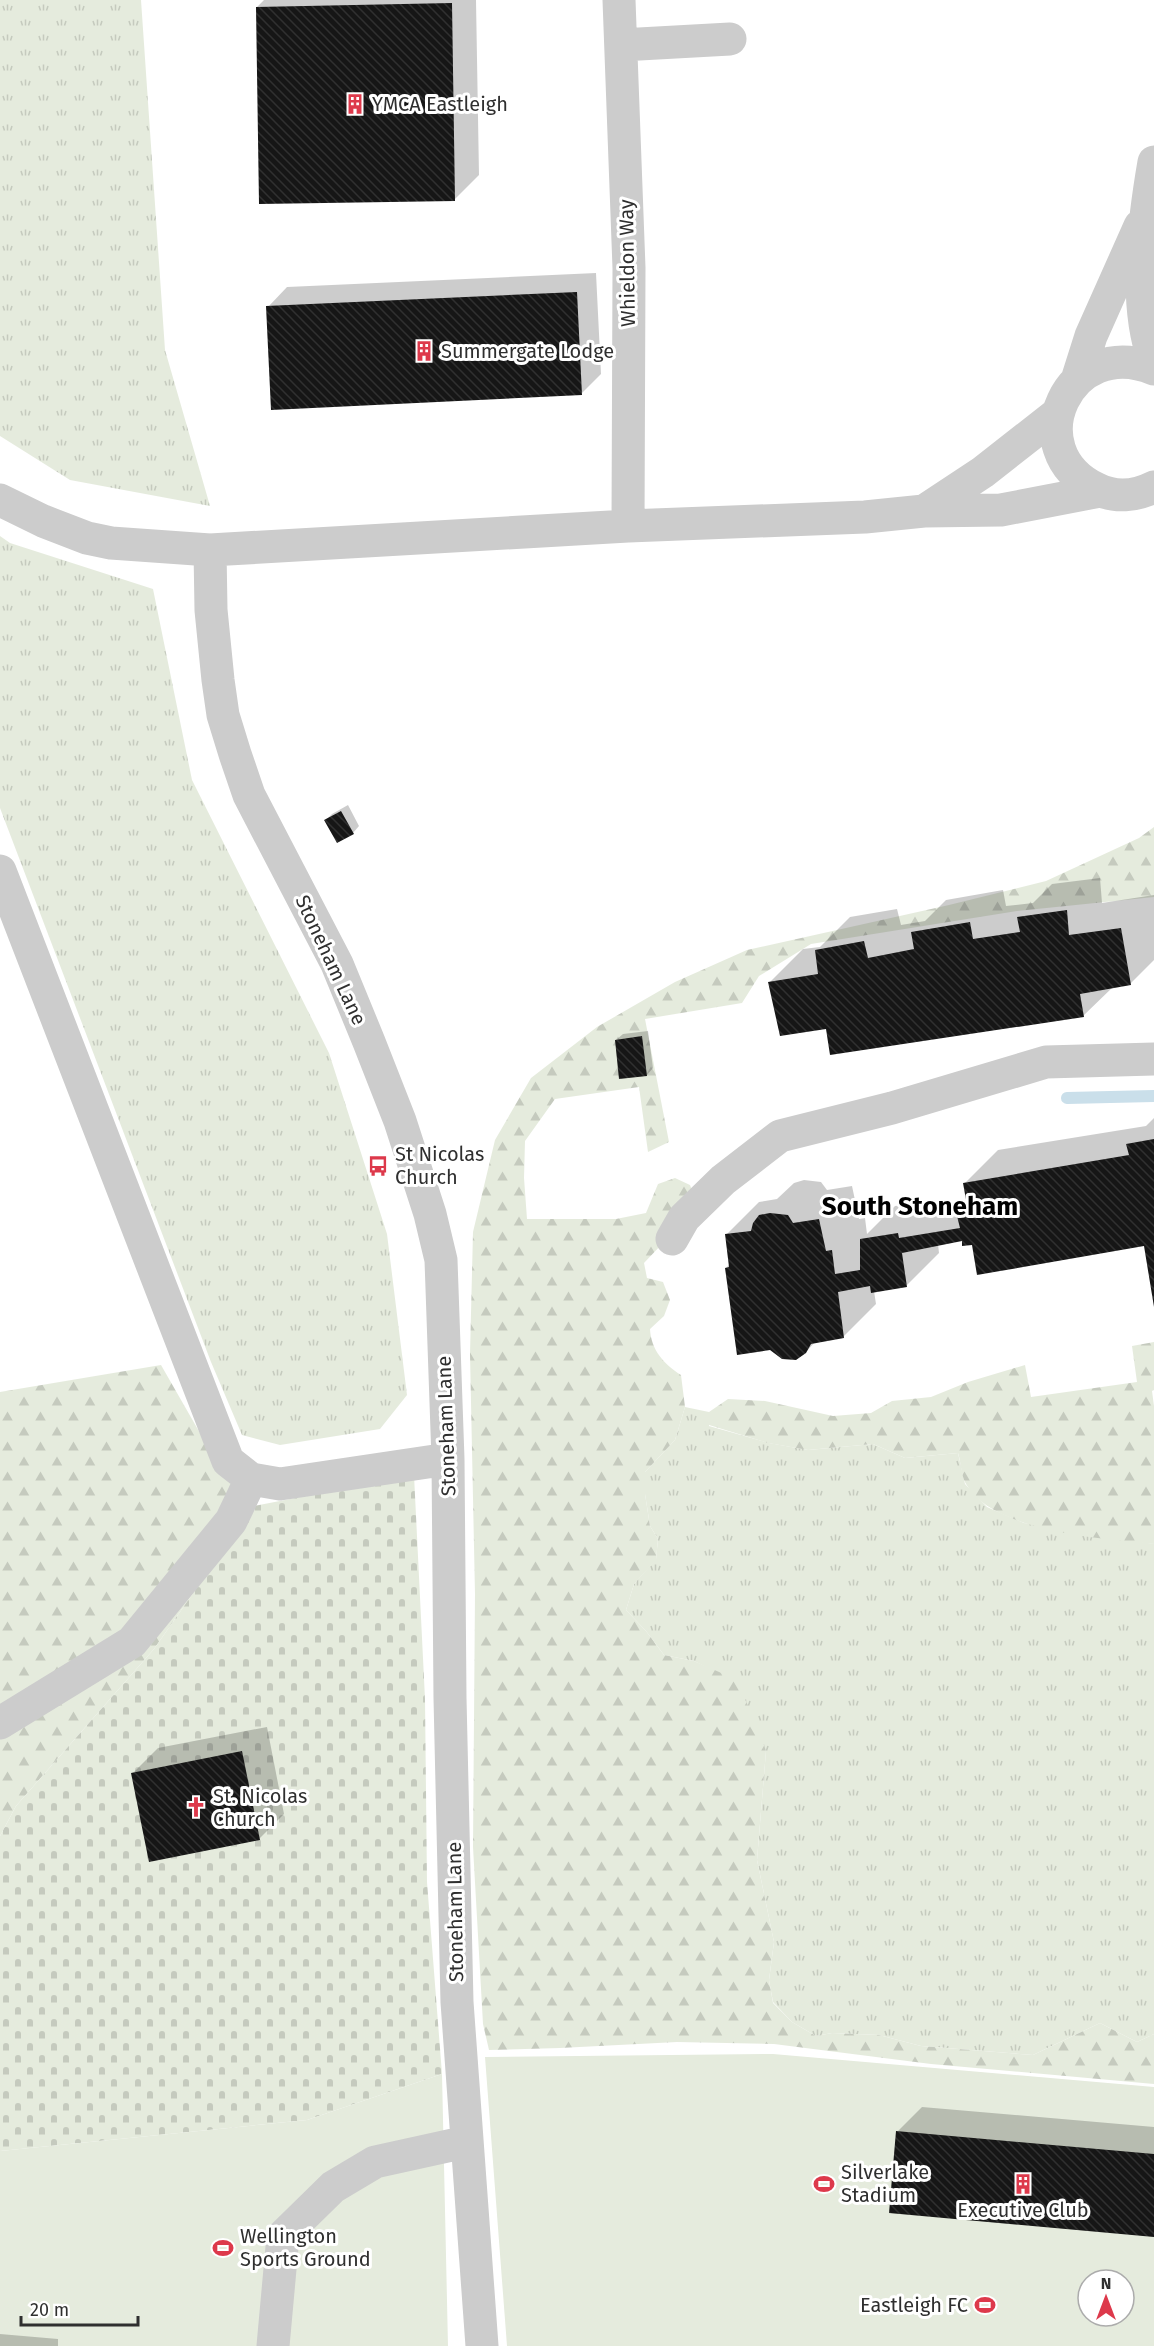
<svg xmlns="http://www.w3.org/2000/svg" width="1154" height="2346" font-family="'Fira Sans',sans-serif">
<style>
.grass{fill:url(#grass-tufts)}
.forest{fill:url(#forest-firs)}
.cemetery{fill:url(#cemetery-stones)}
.pitch{fill:#e5ebdd;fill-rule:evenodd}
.shadow{fill:#0003}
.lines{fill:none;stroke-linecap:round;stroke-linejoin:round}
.stream{stroke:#cadfea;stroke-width:12}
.building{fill:url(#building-back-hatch)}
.minor{stroke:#ccc;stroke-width:33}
.labels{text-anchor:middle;stroke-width:6;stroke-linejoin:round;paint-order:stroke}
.poi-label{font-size:20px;fill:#2f2f2f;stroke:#fff;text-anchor:start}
.street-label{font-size:20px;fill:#2f2f2f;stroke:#fff}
.district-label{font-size:26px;font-weight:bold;fill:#000;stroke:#fff}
</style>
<defs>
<pattern id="grass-tufts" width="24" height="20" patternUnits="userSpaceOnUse" patternTransform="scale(1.5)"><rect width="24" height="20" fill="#e5ebdd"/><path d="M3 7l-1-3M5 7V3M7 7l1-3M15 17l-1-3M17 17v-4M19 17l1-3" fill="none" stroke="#c5cabe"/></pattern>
<pattern id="forest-firs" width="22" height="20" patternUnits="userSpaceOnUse" patternTransform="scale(1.5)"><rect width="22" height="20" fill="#e5ebdd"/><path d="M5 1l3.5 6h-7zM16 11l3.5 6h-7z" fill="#c5cabe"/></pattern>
<pattern id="cemetery-stones" width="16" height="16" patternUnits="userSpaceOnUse" patternTransform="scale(1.5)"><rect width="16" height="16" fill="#e5ebdd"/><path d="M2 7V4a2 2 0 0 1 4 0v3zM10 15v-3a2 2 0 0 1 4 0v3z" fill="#c5cabe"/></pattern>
<pattern id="building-back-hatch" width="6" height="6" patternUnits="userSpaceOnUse" patternTransform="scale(1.5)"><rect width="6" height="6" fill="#161616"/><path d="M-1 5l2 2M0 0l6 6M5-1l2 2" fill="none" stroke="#303030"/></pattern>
</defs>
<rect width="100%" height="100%" fill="#fff"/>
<!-- grass -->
<path class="grass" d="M0,0H141L165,350L210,506L70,480L0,436Z
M0,536L10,543L153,589L192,780L329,1053L387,1234L407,1395L380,1429L280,1445L242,1435L211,1362L0,808Z
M685,1407L709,1412V1426L769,1443L808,1450L873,1444L905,1458L958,1453L965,1484L987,1507L1024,1523L1154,1544V2034L1137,2042L1100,2023L1033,2055L921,2046L879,2035L832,2033L816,2036L792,2022L773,2002L769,1980L774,1942L757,1860L766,1751L714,1671L694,1661L664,1655L646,1631L626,1610L634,1584L656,1559L658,1539L650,1526L645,1494V1472L675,1440Z"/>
<!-- forest -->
<path class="forest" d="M1154,827V897L1017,911L811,944L759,976L742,1003L645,1019L669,1142L648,1152L639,1087L555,1099L525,1141L524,1178L527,1219H616L646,1213L658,1184L675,1178L690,1185L695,1198L662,1244L644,1263L647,1278L663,1282L670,1300L664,1316L650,1329C651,1350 664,1364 681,1375L685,1407L675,1440L645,1472V1494L650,1526L658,1539L656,1560L634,1584L626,1610L646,1631L664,1655L694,1661L735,1679L755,1720L766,1751L757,1860L774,1942L769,1980L773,2003L792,2022L816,2036L832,2033L879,2035L921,2046L1033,2055L1100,2023L1137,2042L1154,2034V2084L931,2064L774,2044L677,2042L560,2048L489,2050L483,2024L473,1847L475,1594L470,1354L473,1232L495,1140L531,1078L597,1027L675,982L747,950L949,905L1046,881L1139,838Z
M1154,1342V1390L1152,1391L1154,1406V1544C1104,1539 993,1532 966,1484C961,1476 961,1462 958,1453L905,1458L873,1444L808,1450L768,1443L709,1425V1412L728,1399L765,1401L833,1416L871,1413L892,1401L931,1397L968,1382L1025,1365L1031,1397L1137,1382L1132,1346Z
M161,1365L216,1461L254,1506L154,1649L16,1806L0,1836V1392Z"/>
<!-- cemetery -->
<path class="cemetery" d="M414,1475L425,1699L427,1882L442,2074L307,2120L0,2151V1836L16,1806L154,1649L254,1506Z"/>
<!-- pitch -->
<path class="pitch" d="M773,2054L1154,2087V2346H507L485,2057ZM1088,2280H1124V2316H1088Z
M442,2074L448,2346H0V2151L307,2120Z"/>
<!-- shadow -->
<path class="shadow" d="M264,0H476L479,175L454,200L257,7Z
M596,273L601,374L581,394L268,307L287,287Z
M348,805L359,826L353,833L326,820L332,814Z
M1100,878L1102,903L1154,895V960L1130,984L1113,987L1083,1016L827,1027L770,982L803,949L820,947L850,917L897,909L901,925L925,921L946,900L1003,890L1006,906L1033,903L1052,884Z
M648,1031L653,1068L647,1075L616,1040L623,1034Z
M1154,1118V1303L1145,1244L973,1243L963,1239L938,1244L939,1253L906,1286L874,1291L876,1304L843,1337L815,1342L806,1352L726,1268L730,1264L726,1235L759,1202L777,1199L794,1183L804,1180L821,1182L827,1190L852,1186L859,1219L865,1218L867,1234L895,1206L931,1201L932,1206L968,1200L965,1183L998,1150L1146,1126Z
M267,1727L284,1814L259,1839L133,1773L158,1748Z
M922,2107L1154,2127V2235L897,2132Z
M0,2334L58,2339V2346H0Z"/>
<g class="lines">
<!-- stream -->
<path class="stream" d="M1067,1098L1154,1096"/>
</g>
<!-- building -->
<path class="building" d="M452,3L455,201L259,204L256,7Z
M577,292L582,395L271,410L266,306Z
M341,811L354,834L337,843L324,820Z
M1067,910L1069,935L1121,928L1131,985L1080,994L1084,1017L830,1055L826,1029L780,1036L768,982L818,974L815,950L864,941L868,958L914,949L911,932L970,922L973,939L1020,932L1017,917Z
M642,1036L647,1076L619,1079L615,1040Z
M1154,1139V1307L1144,1246L977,1275L972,1245L962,1246V1241L902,1253L907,1287L871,1293L870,1286L838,1292L844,1338L811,1344L806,1353L796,1360L782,1359L770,1350L737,1355L725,1268L729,1267L725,1234L751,1231L753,1223L759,1215L770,1213L788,1215L793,1223L819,1219L826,1251L832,1250L835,1274L860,1270V1239L898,1233L899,1238L960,1228L956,1212L968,1211L963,1183L1129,1155L1126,1144Z
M242,1751L260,1840L149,1862L131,1773Z
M896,2131L1154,2154V2237L889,2213Z"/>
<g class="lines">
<!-- minor -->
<path class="minor" d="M619,0L629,268L628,526
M621,45L730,39
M1154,162C1144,220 1133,304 1154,360
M1154,369C1069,333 1015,450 1097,489C1115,498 1136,496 1154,487
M1078,377L1091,336L1140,226
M0,500L43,521L87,538L111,543L210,550L628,526L865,517L924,511L1001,510L1100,491
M924,511L983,472L1057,414
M210,550L211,610L218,680L223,715L235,754L249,795L337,964L369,1042L400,1121L430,1214L441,1260L448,1459L450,1698L457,2002L482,2346
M0,871L228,1461L251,1479L280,1484L448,1459
M672,1239L684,1218L723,1180L780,1136L892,1108L1046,1062L1154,1059
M0,1723L132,1642L231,1521L251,1479
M273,2346L283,2236L333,2187L375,2162L466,2142"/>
</g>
<!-- icons -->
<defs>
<g id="building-bare" transform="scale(1.62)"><path d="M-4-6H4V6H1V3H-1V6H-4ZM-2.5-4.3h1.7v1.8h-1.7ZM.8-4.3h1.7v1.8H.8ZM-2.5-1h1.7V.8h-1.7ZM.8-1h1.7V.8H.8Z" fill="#dd394b" stroke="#fff" stroke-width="2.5" paint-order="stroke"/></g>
<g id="bus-bare" transform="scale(1.62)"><path d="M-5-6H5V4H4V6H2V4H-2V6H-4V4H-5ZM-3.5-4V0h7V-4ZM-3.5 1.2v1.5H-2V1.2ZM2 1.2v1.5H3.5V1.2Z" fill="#dd394b" stroke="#fff" stroke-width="2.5" paint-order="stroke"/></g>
<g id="church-bare" transform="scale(1.62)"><path d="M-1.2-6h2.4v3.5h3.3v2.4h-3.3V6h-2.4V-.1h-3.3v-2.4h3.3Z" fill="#dd394b" stroke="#fff" stroke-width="2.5" paint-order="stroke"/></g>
<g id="stadium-bare" transform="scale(1.62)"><path d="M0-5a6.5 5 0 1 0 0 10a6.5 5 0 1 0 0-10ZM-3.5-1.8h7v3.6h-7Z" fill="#dd394b" stroke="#fff" stroke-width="2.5" paint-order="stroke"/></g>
</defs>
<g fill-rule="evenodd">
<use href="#building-bare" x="355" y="104"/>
<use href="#building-bare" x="424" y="351"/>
<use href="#bus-bare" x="378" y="1166"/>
<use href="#church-bare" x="196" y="1807"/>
<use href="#stadium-bare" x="824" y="2184"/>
<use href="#building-bare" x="1023" y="2184"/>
<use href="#stadium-bare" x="223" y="2248"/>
<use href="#stadium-bare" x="985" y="2305"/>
</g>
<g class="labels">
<!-- poi labels -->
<g class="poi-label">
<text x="372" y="111">YMCA Eastleigh</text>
<text x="441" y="358">Summergate Lodge</text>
<text x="395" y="1161">St Nicolas<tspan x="395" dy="23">Church</tspan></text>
<text x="213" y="1803">St. Nicolas<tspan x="213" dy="23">Church</tspan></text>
<text x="841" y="2179">Silverlake<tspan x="841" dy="23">Stadium</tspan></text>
<text x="1023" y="2217" text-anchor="middle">Executive Club</text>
<text x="240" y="2243">Wellington<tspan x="240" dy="23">Sports Ground</tspan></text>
<text x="968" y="2312" text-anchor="end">Eastleigh FC</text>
</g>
<!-- street labels -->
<g class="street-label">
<text transform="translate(627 263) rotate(-91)" y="7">Whieldon Way</text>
<text transform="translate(331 960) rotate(65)" y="7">Stoneham Lane</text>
<text transform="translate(446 1426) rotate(-92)" y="7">Stoneham Lane</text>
<text transform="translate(455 1912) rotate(-91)" y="7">Stoneham Lane</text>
</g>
<!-- district labels -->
<g class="district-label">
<text x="920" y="1215">South Stoneham</text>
</g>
</g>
<!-- north arrow -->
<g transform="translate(1106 2298)"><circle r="28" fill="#ffffff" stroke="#acacac" stroke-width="1.5"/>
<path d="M0-4.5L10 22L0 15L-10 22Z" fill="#dd394b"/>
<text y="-9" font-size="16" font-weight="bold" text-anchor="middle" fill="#2f2f2f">N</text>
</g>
<!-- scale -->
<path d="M21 2316v9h117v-9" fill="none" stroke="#2f2f2f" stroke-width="3"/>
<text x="30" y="2316" font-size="18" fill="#2f2f2f" stroke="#ffffff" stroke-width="4.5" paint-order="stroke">20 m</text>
</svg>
